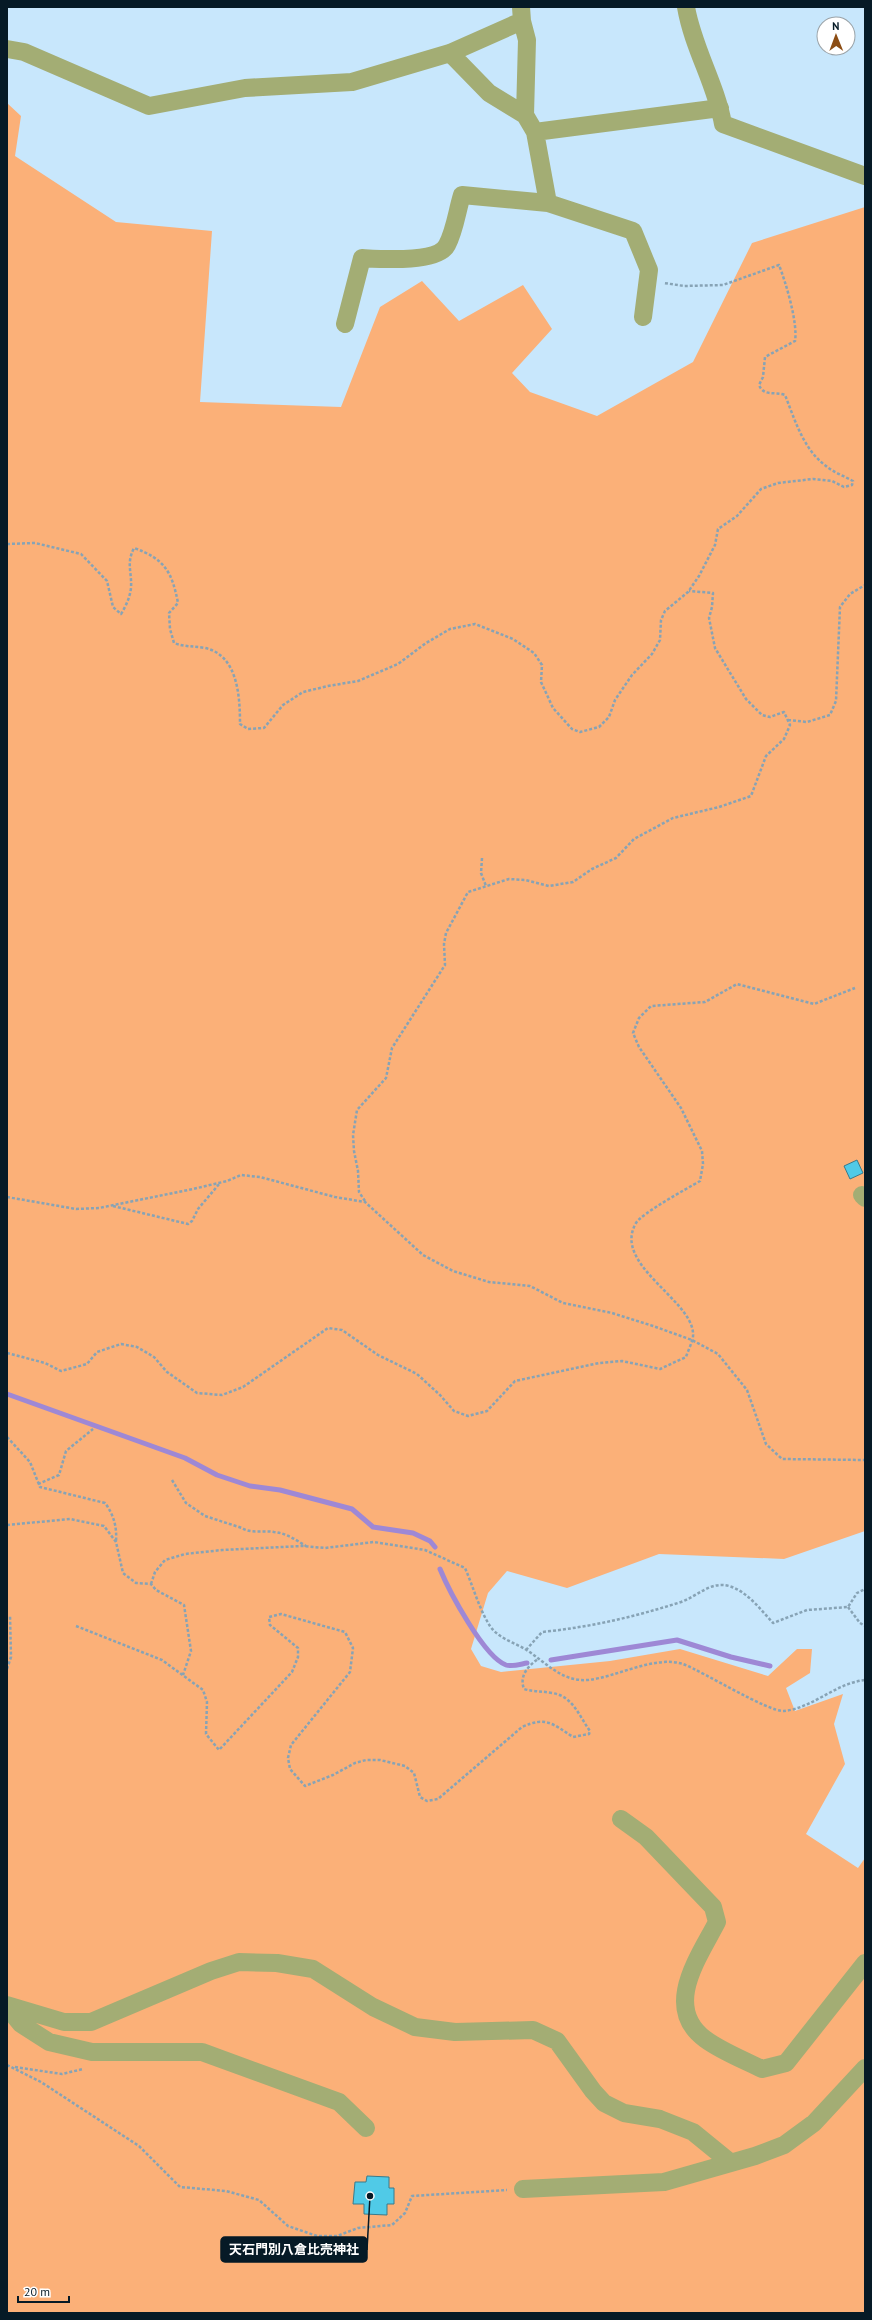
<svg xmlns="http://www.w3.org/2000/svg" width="872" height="2320" font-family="'PT Sans','Noto Sans JP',sans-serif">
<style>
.green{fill:#fbb078}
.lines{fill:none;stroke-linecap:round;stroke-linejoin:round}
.stream{stroke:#9e88d5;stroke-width:5}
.building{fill:#50cae7;stroke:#397b8c}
.path{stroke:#87a3b5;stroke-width:2.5;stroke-dasharray:3 2;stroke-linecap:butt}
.minor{stroke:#a3ad74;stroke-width:18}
.leader{fill:none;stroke:#061a26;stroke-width:1.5}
.callout-dot{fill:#061a26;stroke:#fff;stroke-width:1.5}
.callout{fill:#061a26;stroke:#061a26;stroke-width:1.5}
.callout-label{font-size:13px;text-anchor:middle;font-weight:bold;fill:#fff}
</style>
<rect width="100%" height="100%" fill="#c8e7fc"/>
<!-- green -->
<path class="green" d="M7,103L21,116L15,156L116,222L212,231L200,402L341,407L380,307L422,281L459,321L523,285L552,329L512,373L530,392L597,416L693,362L752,243L865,207V1531L784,1559L659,1554L567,1588L507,1571L488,1593L471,1649L481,1666L501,1672L610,1661L680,1649L768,1676L797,1649H812L810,1673L786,1688L795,1711L843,1694L834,1724L845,1764L806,1834L858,1868L865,1858V2313H7Z"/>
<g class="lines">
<!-- stream -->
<path class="stream" d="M7,1394L185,1458L217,1475L250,1486L280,1490L352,1509L373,1527L413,1533L430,1541L435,1547
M440,1569C449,1591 484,1657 506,1665C512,1667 521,1664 527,1663
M551,1660L677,1640L731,1657L770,1666"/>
</g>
<!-- building -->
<path class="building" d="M857,1160L863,1173L850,1179L844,1166Z
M367,2176L389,2177V2188H394V2204H387V2215L364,2214V2204H353L355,2182H366Z"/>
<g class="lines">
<!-- path -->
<path class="path" d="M7,544L35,543L81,554L107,581L113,607L121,614C126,606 130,597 131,588C132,571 126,564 134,548C165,559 172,572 178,603L169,613L170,629L174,643C185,647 194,646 205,648C238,655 240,697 240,724L248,729L264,728L283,705L303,692L328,686L358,681L398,664L426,643L450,629L475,624L513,639L534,653L542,665L541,682L553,708L572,729L580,732L599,727L609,717L615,700L632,675L652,654L660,640L661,620L665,611L688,592L699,576L715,545L718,529L737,516L761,489L778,483L813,479L832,481L844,487L852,485L853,481C844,476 833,472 826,466C803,449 795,420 785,395C774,391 764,397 759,385L763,377L765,357L795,341C798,323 786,283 779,265L723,285L684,286L664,283
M788,720L807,722L830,715L836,701L840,607L850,594L865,585
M482,858L481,873L486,886
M7,1197L76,1209L99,1208L193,1189L227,1181L241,1175L260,1177L335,1197L365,1202L423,1255L453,1271L489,1282L530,1286L563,1303L612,1313L653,1326L692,1340L718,1354L747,1390L766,1444L782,1459L865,1460
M365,1201L359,1192L358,1171L354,1151L353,1135L357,1110L386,1078L392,1048L445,965L444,944L446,933L468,892L509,879L525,880L549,886L573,882L592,869L616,858L634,839L673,818L719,807L751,796L766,756L784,739L790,725L784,712L770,717L762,715L746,699L715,648L709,618L712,607L713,593L689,591
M113,1206L188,1224L192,1221L198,1209L220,1183
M7,1353L45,1363L61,1371L87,1364L97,1352L121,1344L137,1347L154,1357L167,1372L197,1393L222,1395L243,1387L328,1328L342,1330L378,1355L417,1374L440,1395L454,1411L468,1416L487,1411L515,1381L599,1363L622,1361L660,1369L686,1357C688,1350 694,1340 693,1333C691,1299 612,1264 636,1223C642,1213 688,1188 700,1181L703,1164L702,1151L681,1108L639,1047L633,1033L639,1018L651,1006L705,1002L737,984L814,1004L855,988
M7,1437L30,1462L40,1487L105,1503C114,1515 117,1527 116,1542
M172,1480L186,1503L205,1516L242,1528C251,1534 263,1530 274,1532C286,1533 296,1540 306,1546
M38,1484L59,1475L66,1451L93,1429
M7,1525L70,1519L104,1526L116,1542L123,1573L136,1583L151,1584L156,1590L184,1605L191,1651L183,1675
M151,1584L155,1572L165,1560L185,1554L222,1550L303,1546L325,1548L374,1542L425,1550L465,1568C473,1586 479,1609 490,1626C498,1638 513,1642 525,1649C546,1662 561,1682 588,1680C617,1677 655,1655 683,1664C704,1672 768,1712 784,1711C813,1708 836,1683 865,1680
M848,1607L860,1623L865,1626
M76,1626L162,1660L203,1690L207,1702L206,1734L219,1750L292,1672L298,1657V1648L270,1625L269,1617L281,1614L345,1632L353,1648L350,1672L291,1745L288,1758L290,1769L305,1786L333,1775L355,1763L366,1760H380L405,1766L414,1773L420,1797L427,1801L438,1799L522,1727C546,1716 553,1724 573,1737L589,1734L590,1731C579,1716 573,1696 552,1693C542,1691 534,1692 524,1689C519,1676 528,1666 538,1659
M526,1650L542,1632C591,1627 634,1617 681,1602C698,1596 710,1581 729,1586C747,1591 761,1610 773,1623L807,1610L848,1607L857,1593L865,1589
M7,1669L11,1657L10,1615
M7,2065L41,2082L139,2146L180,2187L226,2191L259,2200L288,2226L317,2236H337L358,2228L392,2225L405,2213L412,2196L507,2190
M15,2067L62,2074L83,2069"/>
<!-- minor -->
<path class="minor" d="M686,7C693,48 716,84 723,124L865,176
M522,21L527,40L525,115
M7,49L24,52L149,106L245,88L352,82L450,53L522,21L521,7
M450,53L489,93L525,115L535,132L548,203L633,231L649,270L643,317
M535,132L720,108
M345,324L362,258C381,259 438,263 447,245C455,230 457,211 462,195L548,203
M862,1195L865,1198
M621,1819L646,1837L713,1907L717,1922C699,1957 662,2007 705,2039C721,2051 744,2060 762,2069L786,2063L865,1963
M7,2005L64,2022H91L211,1971L239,1962L277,1963L313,1969L373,2007L415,2027L455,2032L533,2030L557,2041L593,2091L604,2103L624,2113L660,2119L693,2132L731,2163
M7,2007L21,2024L49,2042L92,2052H202L339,2102L366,2128
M523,2189L664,2182L755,2156L784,2145L814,2123L865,2068"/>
</g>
<!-- callouts -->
<path class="leader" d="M370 2196L367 2250"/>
<circle class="callout-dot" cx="370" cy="2196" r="4"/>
<rect class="callout" x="221" y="2237" width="146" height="25" rx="4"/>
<g class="callout-label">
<text x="294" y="2254">天石門別八倉比売神社</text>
</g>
<!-- border -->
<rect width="872" height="2320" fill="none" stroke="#061a26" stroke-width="16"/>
<!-- north arrow -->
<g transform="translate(836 36) rotate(359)"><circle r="19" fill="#ffffff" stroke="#9ba3a8"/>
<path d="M0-3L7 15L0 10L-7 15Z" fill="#8c4d14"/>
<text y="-6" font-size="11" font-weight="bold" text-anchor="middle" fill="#061a26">N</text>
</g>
<!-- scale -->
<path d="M18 2296v6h51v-6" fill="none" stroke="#061a26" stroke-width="2"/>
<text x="24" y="2296" font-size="12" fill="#061a26" stroke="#ffffff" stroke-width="3" paint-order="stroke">20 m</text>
</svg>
